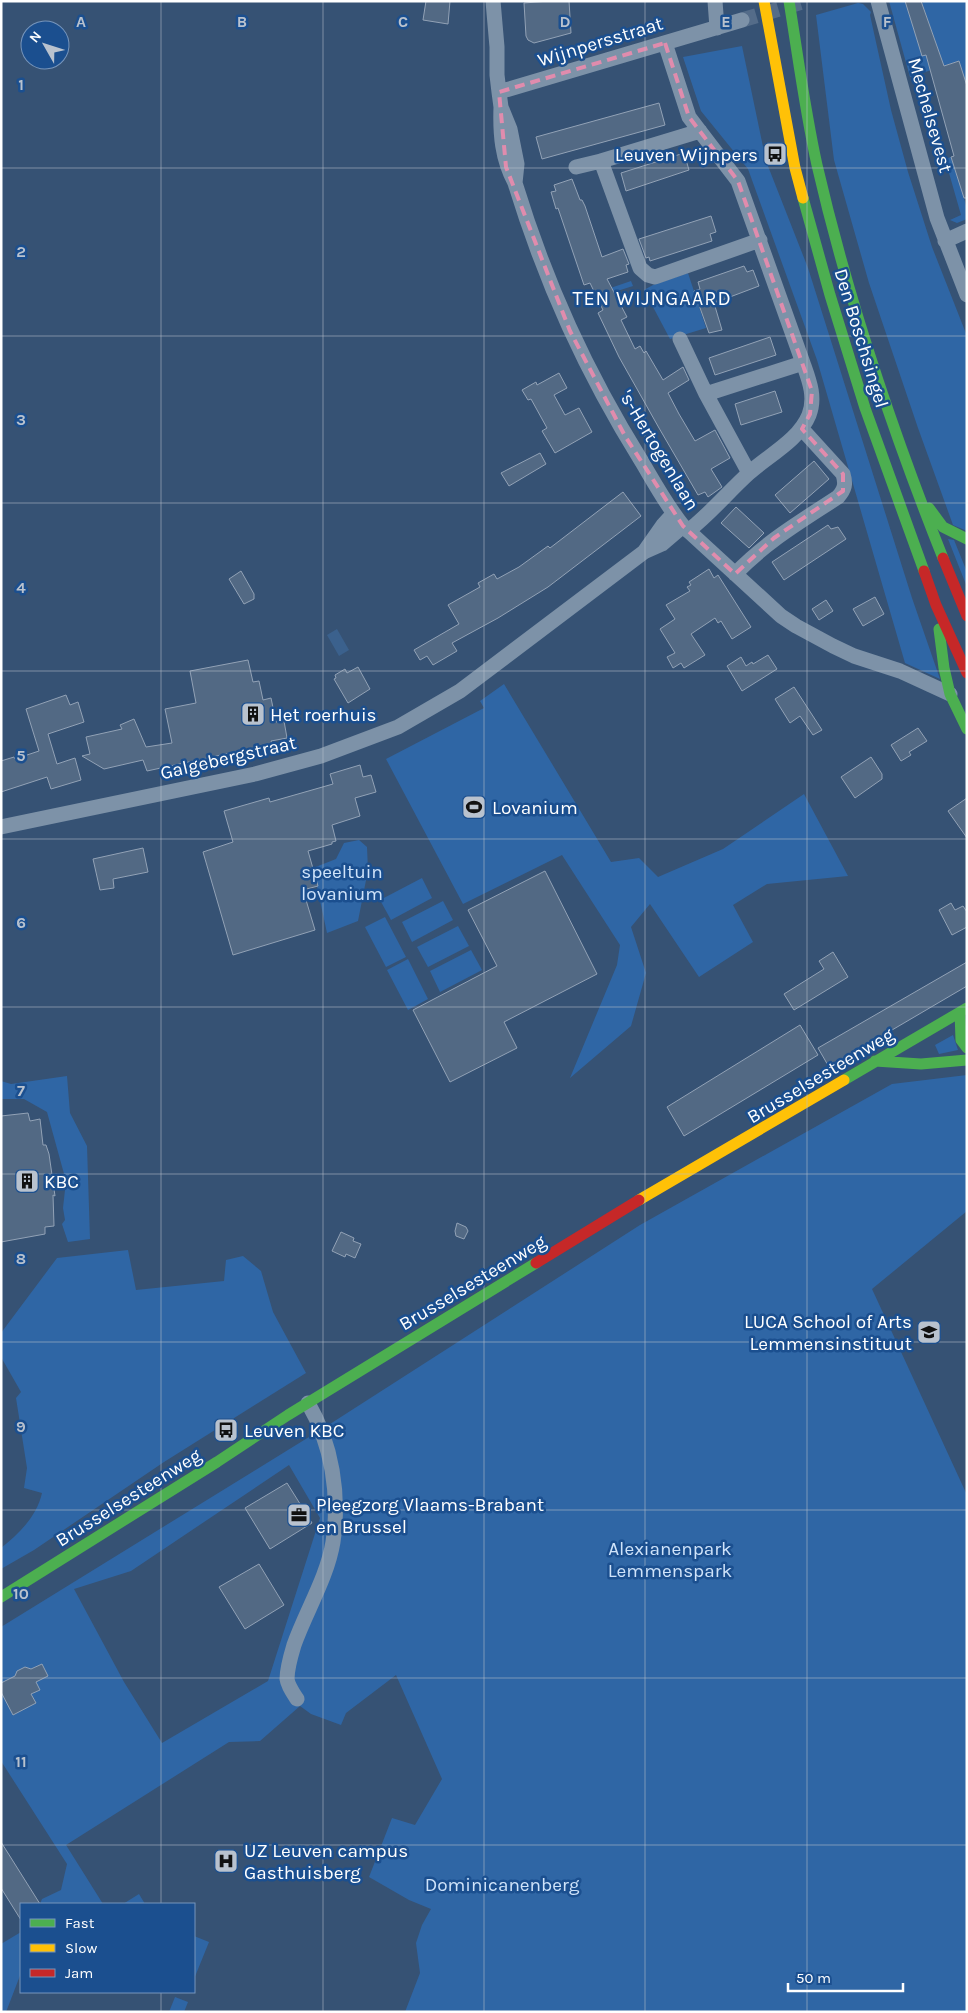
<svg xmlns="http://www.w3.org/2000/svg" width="968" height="2013" font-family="Karla,sans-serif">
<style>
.green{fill:#2f66a5;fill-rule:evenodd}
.water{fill:#3b618d}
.building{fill:#526984;stroke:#92a2b6}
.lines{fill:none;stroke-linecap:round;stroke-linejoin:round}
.street-tunnel{stroke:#546c89;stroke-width:15;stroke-dasharray:15 8;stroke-linecap:butt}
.street{stroke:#7d92a8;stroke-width:15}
.fast{stroke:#4caf50;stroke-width:11}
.slow{stroke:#ffc107;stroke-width:11}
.jam{stroke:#c62828;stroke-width:11}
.marked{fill:none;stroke:#e08cad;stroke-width:4;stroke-dasharray:10 6;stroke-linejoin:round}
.grid{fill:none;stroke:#b9c2ce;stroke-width:1;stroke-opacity:0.55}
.labels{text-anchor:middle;stroke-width:5;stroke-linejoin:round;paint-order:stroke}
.street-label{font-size:19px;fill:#fff;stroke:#1b4f8f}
.poi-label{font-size:19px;fill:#fff;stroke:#1b4f8f;text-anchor:start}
.park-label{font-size:19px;fill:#cfe3fa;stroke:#1b4f8f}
.neighbourhood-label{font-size:20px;letter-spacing:1px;fill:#fff;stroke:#1b4f8f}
.grid-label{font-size:16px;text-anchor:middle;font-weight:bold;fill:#b9c2ce;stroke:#1b4f8f;stroke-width:5;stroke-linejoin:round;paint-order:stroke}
</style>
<rect width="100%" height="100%" fill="#365274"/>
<!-- green -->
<path class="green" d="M889,1H905L938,50L922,3L926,1H967V86L959,61L910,77Z
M858,3L863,4L871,12L870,15L891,110L908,172L932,247L967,336V531L953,525L918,428L869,283L834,160L816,15Z
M742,46L766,161L808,268L912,598L940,679L905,663L817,360L748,169L701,111L683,57Z
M951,157L963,190L962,191L967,209V219L957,223L950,220L961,215L945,159Z
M688,273L706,328L670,339L644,290L653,285Z
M631,281L633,286L614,292L592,304L587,296Z
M948,539L954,540L967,572V587Z
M504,684L611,862L639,858L658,877L723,849L804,794L848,876L767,884L733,905L753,942L699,977L650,904L631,927L646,973L631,1026L570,1078L617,965L620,945L562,855L463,904L386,759L484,708L480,701Z
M359,840L367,847L368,870L358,921L327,933L313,868L336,859L344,843Z
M422,878L432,898L391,920L380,900Z
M443,901L453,920L412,942L402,922Z
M385,917L406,957L386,967L365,927Z
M458,926L469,946L428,967L417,947Z
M471,950L482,970L440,992L430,971Z
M408,959L428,999L408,1010L387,970Z
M953,1035L958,1050L939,1054L935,1045Z
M967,1075V1211L872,1289L967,1495V2012H405L420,1973L416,1943L422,1925L431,1909L409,1900L369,1877L392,1818L415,1825L442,1779L396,1675L346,1713L341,1725L311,1714L300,1706L260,1741L229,1742L66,1845L103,1904H40L42,1899L61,1890L67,1864L1,1761V1627L330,1424L640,1225L892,1084ZM289,1465L320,1518L268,1681L162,1743L124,1682L74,1589L131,1571Z
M67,1076L70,1113L87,1146L90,1239L68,1242L62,1224L65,1220L63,1208L66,1181L47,1112L24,1099H1V1081L11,1084Z
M128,1250L136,1290L224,1281L226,1260L243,1256L261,1271L273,1312L306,1373L164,1462L34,1550L1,1569V1548C19,1534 37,1516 42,1493L24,1488L27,1468L16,1398L21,1392L1,1357V1333L57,1258Z
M139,1894L145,1904H123Z
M21,1932V1973L6,2012H1V1944Z
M194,1936L209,1942L194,1979Z
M175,1997L188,2002L184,2012H169Z"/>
<!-- water -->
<path class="water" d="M337,629L349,650L339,656L327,635Z"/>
<!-- building -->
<path class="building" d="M426,1H450L448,24L423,20Z
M549,1H569L571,33L534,43L528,40L526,36L524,3Z
M905,1H921L944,66L959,61L967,86V198H964L951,157L954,156L926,55L922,56Z
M659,103L665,125L542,159L536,137Z
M684,153L689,170L626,191L621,173Z
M572,179L580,200H582L585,206L602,257L623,249L629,264L626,265L628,272L607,279L627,317L621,320L635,349L640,346L644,353L646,351L663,380L683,367L689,380L668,393L679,414L695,441L715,430L730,458L711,469L722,487L708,497L705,492L698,495L659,428L619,357L598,313L603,310L590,283L584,285L558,208L556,209L551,192L556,191L554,185Z
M711,216L716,232L710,234L712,241L650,261L649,257L646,258L639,239Z
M744,266L747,272L753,270L759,286L714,303L722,330L709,333L694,291L700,289L698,282Z
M770,337L776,355L715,375L709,358Z
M559,373L567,388L554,395L565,415L579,408L592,432L555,453L542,431L547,428L531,399L528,400L522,390L536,382L537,385Z
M775,391L782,412L741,425L735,404Z
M540,453L546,464L509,486L501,473Z
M814,461L829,479L790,513L775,495Z
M623,492L641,516L548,587L498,618L452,643L457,651L433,665L427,656L420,660L414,650L459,624L448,605L480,587L478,583L494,574L497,579L519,567L548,546L550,548Z
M736,507L764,533L749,548L721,523Z
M828,525L831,529L838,527L846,539L784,580L772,562Z
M709,569L714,578L718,575L751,627L732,639L721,621L718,623L715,618L691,634L705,655L684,668L681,663L673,668L667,657L675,653L660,629L675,619L666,605L690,591L687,587L691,585L689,582Z
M241,571L254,594V599L244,604L229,579Z
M875,597L884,614L863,626L853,609Z
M826,600L833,611L819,620L812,609Z
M768,655L777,669L742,691L727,666L741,657L746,666L752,662L753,664Z
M248,660L253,682L259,681L263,700L271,698L276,722L284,721L287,738L271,741L272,744L147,771L143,760L104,769L82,756L90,754L86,737L122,729L120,725L134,719L146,747L172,743L165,709L196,703L190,671Z
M358,667L370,689L348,703L334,679L336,678L335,675L345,669L347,673Z
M794,687L822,730L813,735L800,716L790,723L775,699Z
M66,695L70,705L78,702L84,722L48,734L57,764L75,758L81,780L51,789L47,777L1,792V761L14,757L15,759L39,751L26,709Z
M918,728L927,741L909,752L911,755L901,761L891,745Z
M871,757L882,774V779L855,798L841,777Z
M360,765L363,777L371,775L376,792L355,798L360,816L332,825L336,841L332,842V844L308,851L318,886L303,890L315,930L233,955L203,852L233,842L224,811L269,798L270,802L333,784L330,774Z
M967,798V838L948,811Z
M143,848L148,872L113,879L114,888L100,890L93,859Z
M545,871L597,974L504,1022L517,1048L450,1082L413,1010L497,966L468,910Z
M951,903L955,910L963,906L967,912V927L952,935L939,910Z
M833,952L848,977L794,1010L784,994L824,969L819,961Z
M967,962V986L829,1067L818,1048Z
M800,1025L818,1055L684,1136L667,1107Z
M28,1113L30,1121L40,1119L43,1145H46L49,1154L55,1196L53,1195L54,1226L45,1227V1234L1,1242V1116Z
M457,1223L466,1227L468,1231L464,1239L456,1236L455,1231Z
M341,1232L354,1238L353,1241L361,1244L355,1258L346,1254L345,1257L332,1251Z
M287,1483L312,1523L270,1549L245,1508Z
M259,1564L284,1605L245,1629L219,1587Z
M42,1664L48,1676L36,1682L40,1690L31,1694L36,1703L13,1715L1,1692V1683L15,1676L17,1671L25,1667L31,1669Z
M1,1842L40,1904H21V1920L1,1888Z"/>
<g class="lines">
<!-- street-tunnel -->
<path class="street-tunnel" d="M742,20L806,1"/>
<!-- street -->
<path class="street" d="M493,1L497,47V75L499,92L501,107L510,129L517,164L515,183C502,159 500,134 501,107
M715,1L717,28
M878,1L937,218L967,295
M665,43L689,117L738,181L803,363C809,380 816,397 809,415C799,440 769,455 749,473C728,492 710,514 688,531
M499,92L742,20
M700,131L601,161L640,268L648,275L655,277L760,240
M576,167L601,161
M515,183C546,284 586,372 642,462C655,484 667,506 683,526L781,616L796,626L833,646L854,656L900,671L950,694
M945,241L967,231
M680,339L706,394L749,473
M706,394L803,363
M673,514L663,525L644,552L662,544L683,526
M735,574C767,541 800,522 838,497C845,489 846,484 843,474L802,429
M1,827L255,774L321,756L398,727L460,691L644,552
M297,1699C293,1693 288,1686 287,1679C287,1668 291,1655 294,1645C306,1611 327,1578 333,1542C340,1495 332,1444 308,1403"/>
<!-- fast -->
<path class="fast" d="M789,1C798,56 805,111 817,165C848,299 892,430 943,558
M803,198L830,295L865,408L924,571
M929,508L943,527L967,539
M939,629L944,668L950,694L967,729
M960,1012L961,1040L967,1048
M875,1061L921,1064L967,1060
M844,1080L967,1008
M1,1597L217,1462L288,1415L536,1263"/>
<!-- slow -->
<path class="slow" d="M764,1L795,168L803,198
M639,1200L844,1080"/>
<!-- jam -->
<path class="jam" d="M943,558L967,616
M924,571L936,605L967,673
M536,1263L639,1200"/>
</g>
<!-- marked area -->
<path class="marked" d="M665,43L689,117L738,181L812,391L810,414L802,429L843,474V491L774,538L735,574L683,526L625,436L570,331L506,167L499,92Z"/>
<!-- grid -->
<path class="grid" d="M161,1V1904M323,1V2012M484,1V2012M645,1V2012M807,1V2012M1,168H967M1,336H967M1,503H967M1,671H967M1,839H967M1,1007H967M1,1174H967M1,1342H967M1,1510H967M1,1678H967M1,1845H967M161,1992V2012"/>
<!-- icons -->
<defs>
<g id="bus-square" transform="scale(1.25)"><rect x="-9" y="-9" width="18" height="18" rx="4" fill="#b9c2ce" stroke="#1b4f8f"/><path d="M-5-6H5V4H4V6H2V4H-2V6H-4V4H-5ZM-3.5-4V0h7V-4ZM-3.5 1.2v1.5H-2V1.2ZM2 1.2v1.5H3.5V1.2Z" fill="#111"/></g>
<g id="building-square" transform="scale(1.25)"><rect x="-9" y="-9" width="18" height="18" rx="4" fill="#b9c2ce" stroke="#1b4f8f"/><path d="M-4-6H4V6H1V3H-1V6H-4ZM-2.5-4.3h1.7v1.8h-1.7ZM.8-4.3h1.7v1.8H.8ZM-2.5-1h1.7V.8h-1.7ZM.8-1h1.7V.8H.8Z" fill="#111"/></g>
<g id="stadium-square" transform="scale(1.25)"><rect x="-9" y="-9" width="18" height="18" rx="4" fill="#b9c2ce" stroke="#1b4f8f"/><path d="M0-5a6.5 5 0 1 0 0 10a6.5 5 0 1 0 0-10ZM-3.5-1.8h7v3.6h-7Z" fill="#111"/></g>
<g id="university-square" transform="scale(1.25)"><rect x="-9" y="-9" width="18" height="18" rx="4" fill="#b9c2ce" stroke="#1b4f8f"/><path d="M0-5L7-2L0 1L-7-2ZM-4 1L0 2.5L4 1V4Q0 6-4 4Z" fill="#111"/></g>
<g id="office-square" transform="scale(1.25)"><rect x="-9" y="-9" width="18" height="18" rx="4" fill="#b9c2ce" stroke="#1b4f8f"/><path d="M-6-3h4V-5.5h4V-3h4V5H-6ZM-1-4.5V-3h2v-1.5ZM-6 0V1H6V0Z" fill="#111"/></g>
<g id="hospital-square" transform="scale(1.25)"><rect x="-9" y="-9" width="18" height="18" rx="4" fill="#b9c2ce" stroke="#1b4f8f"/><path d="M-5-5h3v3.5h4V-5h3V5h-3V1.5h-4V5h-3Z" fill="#111"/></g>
</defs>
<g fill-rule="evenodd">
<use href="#bus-square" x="775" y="154"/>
<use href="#building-square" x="253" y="714"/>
<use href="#stadium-square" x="474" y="807"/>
<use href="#building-square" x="27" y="1181"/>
<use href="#university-square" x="929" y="1332"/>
<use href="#bus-square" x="226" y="1430"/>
<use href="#office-square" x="299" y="1515"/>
<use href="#hospital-square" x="226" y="1861"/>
</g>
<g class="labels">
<!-- street labels -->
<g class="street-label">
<text transform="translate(600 41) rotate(-17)" y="7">Wijnpersstraat</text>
<text transform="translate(931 115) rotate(74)" y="7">Mechelsevest</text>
<text transform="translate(862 338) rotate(73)" y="7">Den Boschsingel</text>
<text transform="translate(660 450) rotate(59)" y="7">'s-Hertogenlaan</text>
<text transform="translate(228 757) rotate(-13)" y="7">Galgebergstraat</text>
<text transform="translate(820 1075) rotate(-31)" y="7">Brusselsesteenweg</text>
<text transform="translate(472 1282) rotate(-31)" y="7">Brusselsesteenweg</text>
<text transform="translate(128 1497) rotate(-32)" y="7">Brusselsesteenweg</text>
</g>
<!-- poi labels -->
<g class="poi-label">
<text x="758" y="161" text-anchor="end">Leuven Wijnpers</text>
<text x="270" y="721">Het roerhuis</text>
<text x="492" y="814">Lovanium</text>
<text x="44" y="1188">KBC</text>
<text x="912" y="1328" text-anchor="end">LUCA School of Arts<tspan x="912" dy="22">Lemmensinstituut</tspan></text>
<text x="244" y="1437">Leuven KBC</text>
<text x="316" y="1511">Pleegzorg Vlaams-Brabant<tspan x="316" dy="22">en Brussel</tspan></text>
<text x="244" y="1857">UZ Leuven campus<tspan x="244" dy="22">Gasthuisberg</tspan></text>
</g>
<!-- park labels -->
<g class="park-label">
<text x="342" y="878">speeltuin<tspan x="342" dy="22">lovanium</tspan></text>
<text x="670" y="1555">Alexianenpark<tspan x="670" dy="22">Lemmenspark</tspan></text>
<text x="502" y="1891">Dominicanenberg</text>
</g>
<!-- neighbourhood labels -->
<g class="neighbourhood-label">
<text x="652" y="305">TEN WIJNGAARD</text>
</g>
</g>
<g class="grid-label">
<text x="81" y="27">A</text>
<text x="242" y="27">B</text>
<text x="403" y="27">C</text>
<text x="565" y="27">D</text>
<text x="726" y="27">E</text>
<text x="887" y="27">F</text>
<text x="21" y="90">1</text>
<text x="21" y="257">2</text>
<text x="21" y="425">3</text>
<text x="21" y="593">4</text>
<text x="21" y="761">5</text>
<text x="21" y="928">6</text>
<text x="21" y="1096">7</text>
<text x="21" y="1264">8</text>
<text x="21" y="1432">9</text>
<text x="21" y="1599">10</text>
<text x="21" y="1767">11</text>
</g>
<!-- border -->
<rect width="968" height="2013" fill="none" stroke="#ffffff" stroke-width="5"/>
<!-- legend -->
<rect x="20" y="1903" width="175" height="90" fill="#1b4f8f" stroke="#7695bc"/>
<rect x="30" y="1919" width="25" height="8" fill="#4caf50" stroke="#7695bc"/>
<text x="65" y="1928" font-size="15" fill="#ffffff">Fast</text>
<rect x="30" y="1944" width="25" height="8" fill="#ffc107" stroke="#7695bc"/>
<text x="65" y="1953" font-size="15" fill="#ffffff">Slow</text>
<rect x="30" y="1969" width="25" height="8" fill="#c62828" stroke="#7695bc"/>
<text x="65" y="1978" font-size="15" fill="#ffffff">Jam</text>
<!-- north arrow -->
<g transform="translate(45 45) rotate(309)"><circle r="24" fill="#1b4f8f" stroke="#7695bc"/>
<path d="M0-4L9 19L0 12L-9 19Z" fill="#b9c2ce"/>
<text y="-8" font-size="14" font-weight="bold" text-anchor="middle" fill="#ffffff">N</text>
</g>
<!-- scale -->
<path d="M788 1983v8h115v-8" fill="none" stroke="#ffffff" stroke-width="2.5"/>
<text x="796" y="1983" font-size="15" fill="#ffffff" stroke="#1b4f8f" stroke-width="4" paint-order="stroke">50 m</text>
</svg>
